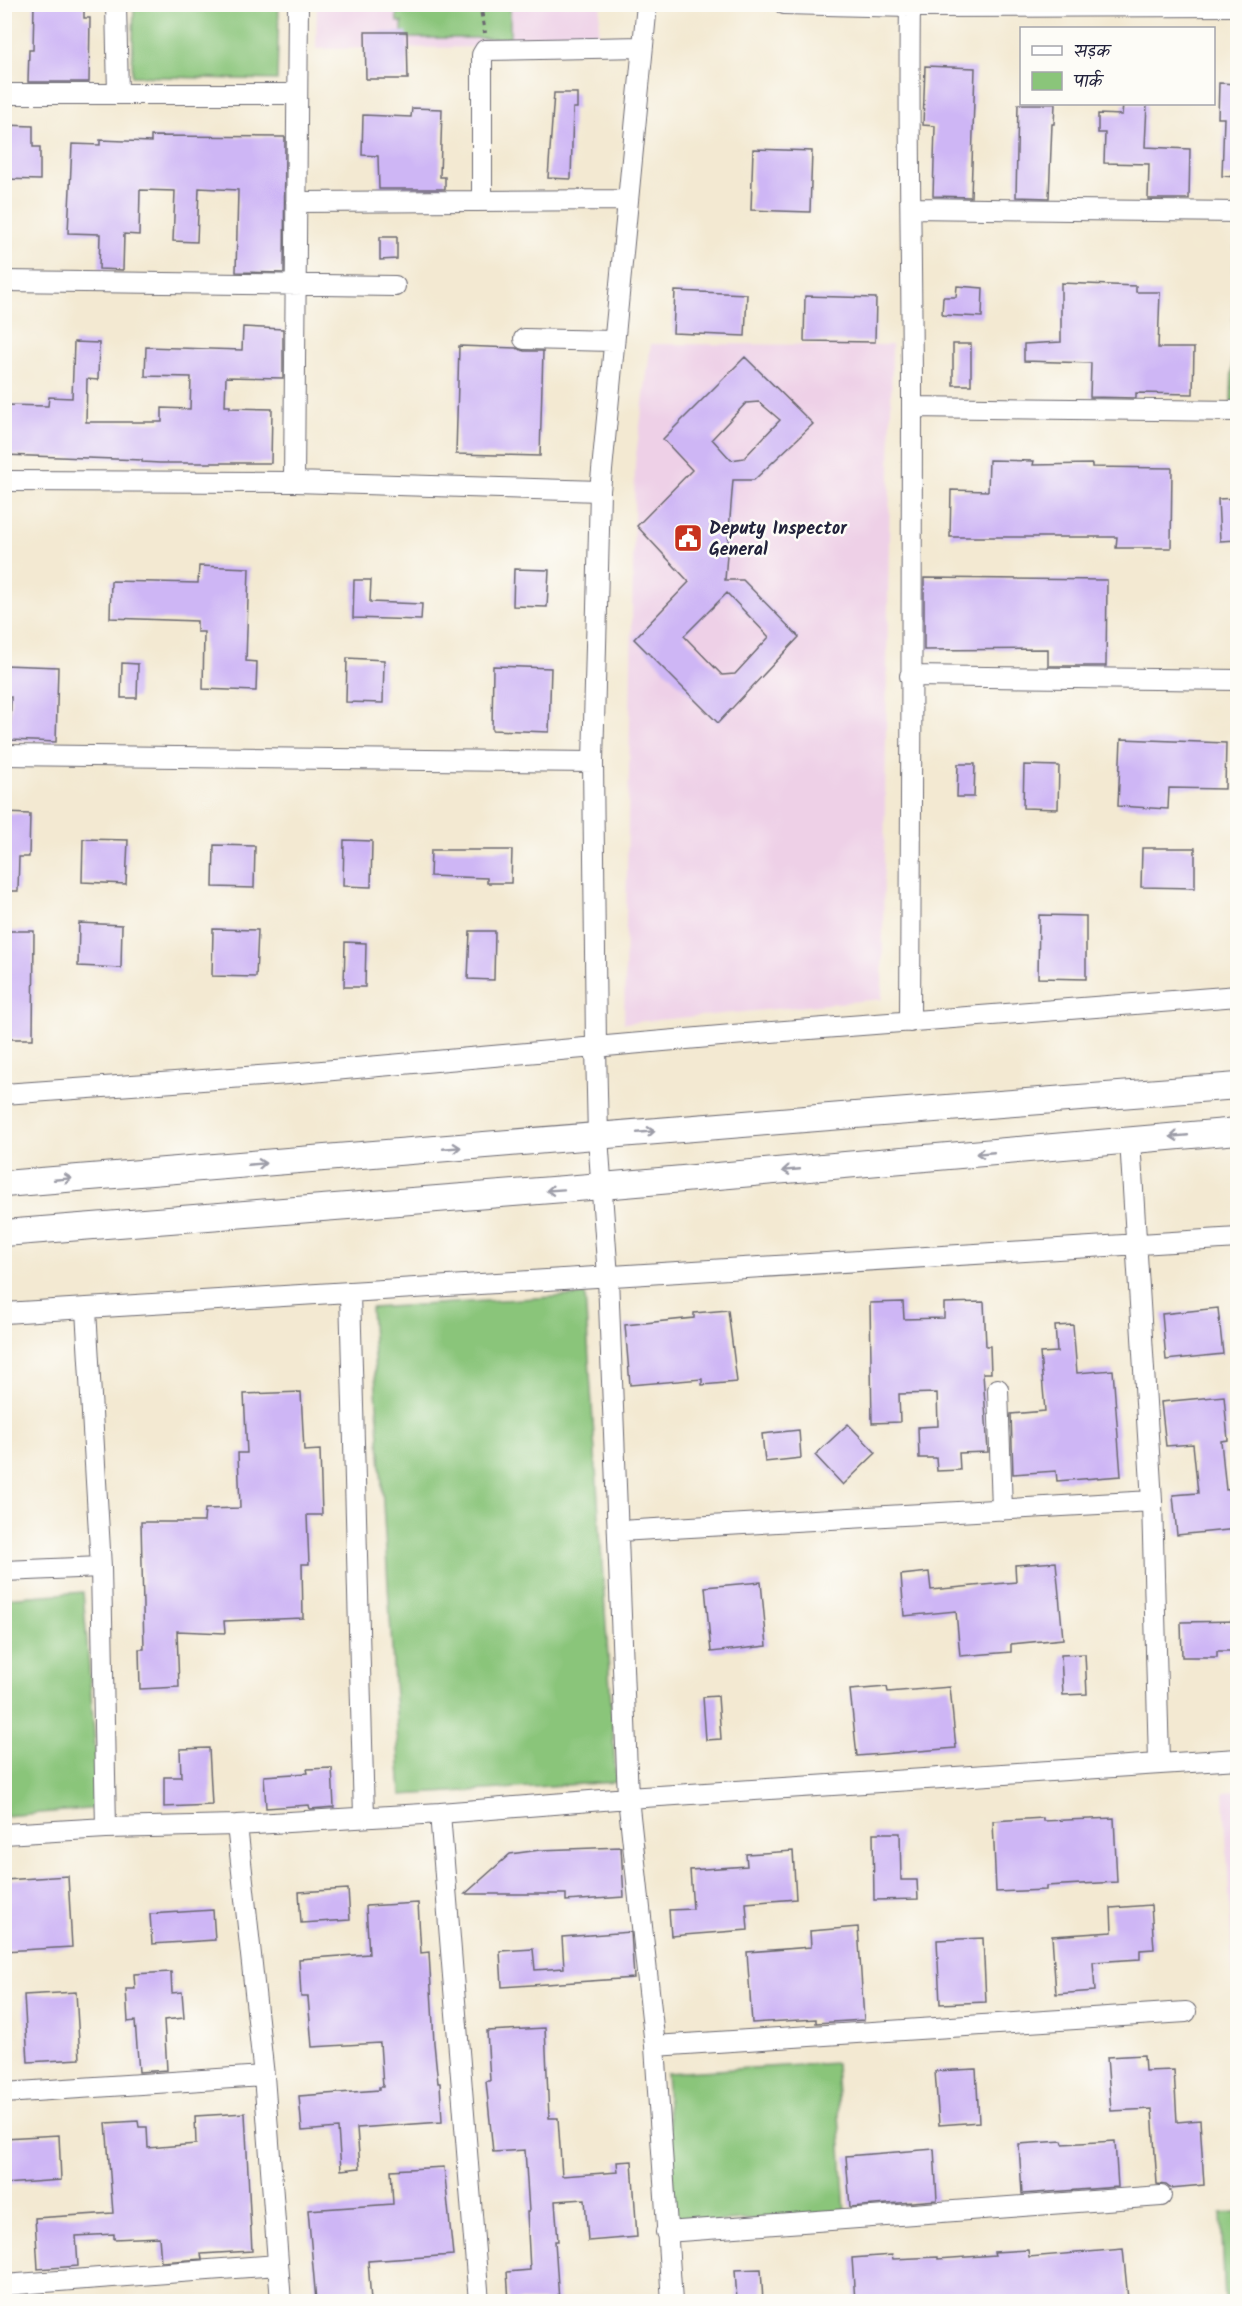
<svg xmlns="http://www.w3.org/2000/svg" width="1242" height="2306" font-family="Kalam,'Playpen Sans Deva',sans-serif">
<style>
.built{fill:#eed0e7}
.green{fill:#8ac57a;stroke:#56745a;stroke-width:1.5}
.building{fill:#ceb6f5;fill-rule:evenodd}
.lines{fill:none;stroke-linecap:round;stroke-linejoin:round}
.minor-casing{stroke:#6b6870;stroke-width:22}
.major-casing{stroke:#6b6870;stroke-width:28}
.path{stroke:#6b6870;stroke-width:4;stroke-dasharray:4.5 4.5;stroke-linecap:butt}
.minor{stroke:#fff;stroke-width:20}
.major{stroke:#fff;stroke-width:26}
.oneway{stroke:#9c9ca7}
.labels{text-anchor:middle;stroke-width:5;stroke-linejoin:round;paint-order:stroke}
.poi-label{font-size:18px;font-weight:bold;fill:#22223b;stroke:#fdfcf7;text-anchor:start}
</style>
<rect width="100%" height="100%" fill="#fdfcf7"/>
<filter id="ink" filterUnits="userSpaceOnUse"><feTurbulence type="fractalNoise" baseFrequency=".0167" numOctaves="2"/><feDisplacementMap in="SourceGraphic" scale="12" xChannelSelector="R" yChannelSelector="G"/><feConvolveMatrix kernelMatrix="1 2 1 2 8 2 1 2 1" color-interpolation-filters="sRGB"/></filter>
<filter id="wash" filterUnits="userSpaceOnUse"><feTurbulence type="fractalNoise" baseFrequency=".008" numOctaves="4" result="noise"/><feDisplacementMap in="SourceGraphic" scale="24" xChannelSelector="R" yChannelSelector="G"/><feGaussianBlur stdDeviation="1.35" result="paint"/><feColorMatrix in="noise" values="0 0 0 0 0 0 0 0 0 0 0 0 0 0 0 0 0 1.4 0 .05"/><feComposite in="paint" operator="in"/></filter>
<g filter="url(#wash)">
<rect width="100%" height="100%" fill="#f3e9d2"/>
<!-- built -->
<path class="built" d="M317,5H601L597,46L316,49Z
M651,344L892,345L882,999L624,1023L635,463Z
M1237,1791L1238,1792L1237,2059L1224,1792Z"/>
<!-- green -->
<path class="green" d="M134,5H279L277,80L132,76Z
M396,5H510V38H402V22H397Z
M1235,246H1237L1238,406H1231Z
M585,1295L616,1782L401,1795L371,1308Z
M83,1592L100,1808L5,1816V1598Z
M836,2063L845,2214L675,2224L666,2073Z
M1237,2212V2301H1225L1221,2213Z"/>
<g id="blocks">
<!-- building -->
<path class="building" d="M34,4H84V18H90L89,82H28L29,50H33Z
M365,32H407L408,79H366Z
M925,66L975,68L971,197L933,196L935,126L923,125Z
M1219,83L1238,84V177L1222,176L1224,118H1218Z
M554,93H577V108H573L571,179L548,178Z
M1018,104H1055L1054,124H1052L1049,198L1016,197Z
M1123,104H1147L1145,147L1190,149L1189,199H1148L1149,164L1104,163L1105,133H1098V114L1122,115Z
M412,108L442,109L440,177H445V189H379L378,156L362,155L363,115L411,117Z
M4,125L33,126V147H40V180L4,179Z
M151,136L285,137L284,273L236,272L238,190L199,188L197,242L173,241L175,191L140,190L139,235L124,234L123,270L99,269L100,234L68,233L72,144L100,145V140L151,142Z
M753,149L812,151L810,212L751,210Z
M380,237H397V259L380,260Z
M1061,283L1136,286V292H1160L1158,348H1194L1193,394L1136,393V398L1090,397L1091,363L1024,361V344L1061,342Z
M957,286L983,288L982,317L942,315L943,297H956Z
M675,291L747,294L745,336L673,333Z
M805,296L876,298L875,342L804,341Z
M243,327L283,329V378L226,377L225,406H230V408L272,409L271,463H160L142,462V460L4,455L5,405L48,406L49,397L72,398L74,342L99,343L98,380L87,379L86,422H162V408L190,409L191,377L145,376L146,347L242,350Z
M953,344H971V385H953Z
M459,346L516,348L524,351H543L540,456L456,454Z
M745,357L813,424L754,480H733L725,580H743L799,637L718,723L634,639L689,582L637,526L692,470L663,439ZM759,402L780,420L744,458L731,460L712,439L746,403ZM727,593L769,637L735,674L722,675L684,636Z
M989,460L1034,461L1033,465L1092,464V467L1172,468L1171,548H1116L1117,537H950L951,490L988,491Z
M1238,498V540L1220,541L1218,499Z
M199,566L249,568L246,661L257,662L256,691L203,689L204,632H197V621L110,618L111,581L198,583Z
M514,569L549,570L547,607L513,606Z
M924,578L1107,580L1106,666H1048V649L924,650Z
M354,580H371L370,602L422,604L421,620L353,618Z
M347,658L384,660L383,703L346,702Z
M122,663L138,664L137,698H121Z
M4,665L58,667L56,742L10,740L11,697H4Z
M493,666L551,668L549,732L492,730Z
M1121,739L1226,743L1225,789L1169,788L1168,809L1118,806Z
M958,764H975L974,797H957Z
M1024,765L1059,766L1058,809L1023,808Z
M4,813L30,814L29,857H19L18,891H4Z
M83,839L128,840L126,884L82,882Z
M344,840L372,841L371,887L343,886Z
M214,845L255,846L254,888L213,887Z
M1142,848H1195V888L1141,887Z
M431,850H512L511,883H487V878L430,876Z
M1039,915L1086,916V979L1038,978Z
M79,923L122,925L121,968L78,966Z
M213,929L258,930L256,977L212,976Z
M4,931H34L33,1039H4Z
M470,931H495L494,980L468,979Z
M345,942L366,943L365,987H344Z
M903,1302L904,1319L944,1318V1303L984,1302L986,1346H990L991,1373H983L988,1452L959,1453L960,1470L937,1471L936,1458H919L918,1427L938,1426L937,1393L899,1394L900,1422L872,1423L870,1303Z
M1218,1308L1223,1354L1166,1360L1162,1314Z
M728,1310L737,1382L702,1385V1379L630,1385L625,1325L694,1318V1313Z
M1073,1325L1077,1373L1113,1370L1121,1476L1057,1481L1056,1471L1013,1474L1011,1414L1045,1411L1040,1353L1057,1352L1055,1326Z
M301,1392L304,1451L320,1450L322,1515H307L309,1564H302L303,1618L224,1621L225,1633L177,1631L179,1687L140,1689L139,1649H144L141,1522H204L205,1509L240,1508L238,1453H247L244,1394Z
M1224,1396L1228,1440L1221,1441L1226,1490L1234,1489L1238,1529L1177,1535L1173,1495L1198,1493L1193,1444L1166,1446L1161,1402Z
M848,1424L876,1453L843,1485L815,1455Z
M799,1430L801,1458L765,1462L762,1434Z
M1056,1562L1063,1639L1011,1644V1652L960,1656L956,1611L904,1616L901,1575L929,1572L931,1590L1016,1582L1015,1565Z
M761,1582L767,1646L711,1652L705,1587Z
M1238,1621V1651H1217V1657H1182L1181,1622Z
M1085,1654L1087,1694L1063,1695L1061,1655Z
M887,1687L888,1692L950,1687L956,1748L857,1756L850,1690Z
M718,1696L721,1739L706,1740L703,1697Z
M209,1748L212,1805L164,1807V1777H181L180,1749Z
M332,1768L334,1807L310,1809L309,1805L266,1808L264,1776L308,1773L307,1769Z
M1043,1818V1821L1114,1818L1117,1882L1046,1886V1890L996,1892L993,1821Z
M873,1833H900L901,1880H917L918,1899L874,1900Z
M621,1847L624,1897L566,1901V1894H465L510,1854L540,1850Z
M793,1851L796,1899L746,1903L748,1930L671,1936L669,1910L693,1909L690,1870L747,1866L746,1854Z
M68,1876L72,1947L4,1951V1880Z
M348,1889L350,1920L301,1923L299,1892Z
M418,1903L421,1953L429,1952L434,2043L438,2083H440L442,2122L357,2128L360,2168L341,2170L338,2128L302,2131L299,2096L379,2090V2087H383L380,2043L312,2047L308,1997H301L299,1959L369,1954L366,1906Z
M1151,1905L1154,1949L1140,1950V1959L1093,1962L1095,1991L1056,1994L1052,1936L1112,1932L1111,1908Z
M213,1910L215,1940L152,1944L150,1914Z
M858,1927L864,2020L816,2023V2019L752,2023L747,1952L811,1947L810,1931Z
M631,1932L634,1978L502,1987L500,1951L533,1949L535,1970L564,1968L562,1937Z
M983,1938L986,2002L940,2004L937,1940Z
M171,1972L172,1993L182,1992L184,2018L164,2020L167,2070L139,2072L135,2021L128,2022L126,1989H135L134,1974Z
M76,1992L80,2059L28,2062L24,1995Z
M545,2028L549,2118H558L562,2176L618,2172L617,2162L632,2161L637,2237L588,2241L585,2199L555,2201L558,2241H555L559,2301H509L507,2272L530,2270L527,2212H529L525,2150L493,2152L486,2081H490L487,2031Z
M1144,2055L1145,2071L1174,2070L1177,2122L1200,2120L1204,2185L1170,2188L1166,2185L1157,2184L1152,2109L1111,2111L1107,2057Z
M976,2069L979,2122L939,2125L935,2071Z
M245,2113L252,2251L201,2254L202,2259L161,2262L159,2237L114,2239V2234L76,2236L78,2266L38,2269L35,2218L113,2213L106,2123L138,2121L139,2127H147L148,2148L196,2144L195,2116Z
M59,2135L61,2180L4,2184V2138Z
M1062,2141L1063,2144L1115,2141L1118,2187L1022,2194L1019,2144Z
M934,2149L937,2200L850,2207L846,2156Z
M444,2167L453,2255L368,2261L371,2301H316L308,2210L393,2204L391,2170Z
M1123,2249L1128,2299L1100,2301H855L852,2258L892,2255L893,2259L938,2257V2259L995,2255L994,2252L1028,2250L1029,2257Z
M761,2269L763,2301H737L735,2270Z"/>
</g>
</g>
<g filter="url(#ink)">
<use href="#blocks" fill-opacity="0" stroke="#6b6870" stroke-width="1.5"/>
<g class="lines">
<!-- minor casing -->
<g class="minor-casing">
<path id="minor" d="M116,4L118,94
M647,4L600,491L593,762L596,1047L598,1137L608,1277L628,1798L655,2046L672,2302
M784,4L910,7L1238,6
M4,94H297
M482,201V55L485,50L643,47
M296,202L628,200
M911,208L1238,212
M4,281L395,286
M524,339L614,341
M912,407L1238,411
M4,481L294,482L600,491
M294,482L298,4
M910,676L1238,680
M4,755L593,762
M910,1022C910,816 913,609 912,403C912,270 908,137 910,4
M4,1094L288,1074L732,1035L1238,996
M1130,1140L1152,1501L1159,1762
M350,1293L364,1817
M86,1310L101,1567L106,1828
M4,1313L1238,1238
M998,1389L1002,1510
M619,1531L1152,1501
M4,1571L101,1567
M440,1813L479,2302
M237,1825L264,2076L281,2302
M4,1834L106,1828L237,1825L440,1813L628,1798L1238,1759
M655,2046L1186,2012
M4,2093L264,2076
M666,2232L1161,2196
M4,2285L278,2265"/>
</g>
<!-- major casing -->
<g class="major-casing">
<path id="major" d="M4,1184L842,1116L1238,1086
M4,1233L602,1186L1238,1131"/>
</g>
<!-- path -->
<path class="path" d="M480,4L485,33"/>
<!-- minor -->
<use href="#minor" class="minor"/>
<!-- major -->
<use href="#major" class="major"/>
</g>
<!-- one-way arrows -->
<defs><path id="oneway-shaft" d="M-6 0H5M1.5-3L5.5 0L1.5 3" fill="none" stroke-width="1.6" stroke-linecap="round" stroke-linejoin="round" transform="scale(1.5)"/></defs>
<g class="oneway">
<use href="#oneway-shaft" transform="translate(646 1132) rotate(-5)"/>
<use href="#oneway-shaft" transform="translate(1179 1136) rotate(175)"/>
<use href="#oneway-shaft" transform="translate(452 1148) rotate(-5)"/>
<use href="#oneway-shaft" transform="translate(985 1153) rotate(175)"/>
<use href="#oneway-shaft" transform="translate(257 1164) rotate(-5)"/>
<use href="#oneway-shaft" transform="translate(791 1170) rotate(175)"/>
<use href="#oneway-shaft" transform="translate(63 1179) rotate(-5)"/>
<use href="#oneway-shaft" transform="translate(555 1190) rotate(176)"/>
</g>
</g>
<!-- icons -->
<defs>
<g id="civic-square" transform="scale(1.5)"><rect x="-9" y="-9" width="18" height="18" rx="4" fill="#c8321e" stroke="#fdfcf7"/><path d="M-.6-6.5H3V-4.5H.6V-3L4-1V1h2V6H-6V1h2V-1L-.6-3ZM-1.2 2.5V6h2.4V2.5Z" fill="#fff"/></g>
</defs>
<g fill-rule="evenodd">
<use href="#civic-square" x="688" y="538"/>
</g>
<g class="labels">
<!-- poi labels -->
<g class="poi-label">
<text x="709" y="534">Deputy Inspector<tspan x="709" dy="21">General</tspan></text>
</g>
</g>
<!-- margin -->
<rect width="1242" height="2306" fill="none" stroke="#fdfcf7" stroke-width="24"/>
<!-- legend -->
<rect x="1020" y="27" width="195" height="78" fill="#fdfcf7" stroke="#a5a5ac" stroke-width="1.5"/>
<rect x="1032" y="46" width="30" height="9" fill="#ffffff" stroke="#a5a5ac" stroke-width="1.5"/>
<text x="1074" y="57" font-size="18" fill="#22223b">सड़क</text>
<rect x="1032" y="72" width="30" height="18" fill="#8ac57a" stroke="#a5a5ac" stroke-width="1.5"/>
<text x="1074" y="87" font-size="18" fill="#22223b">पार्क</text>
</svg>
